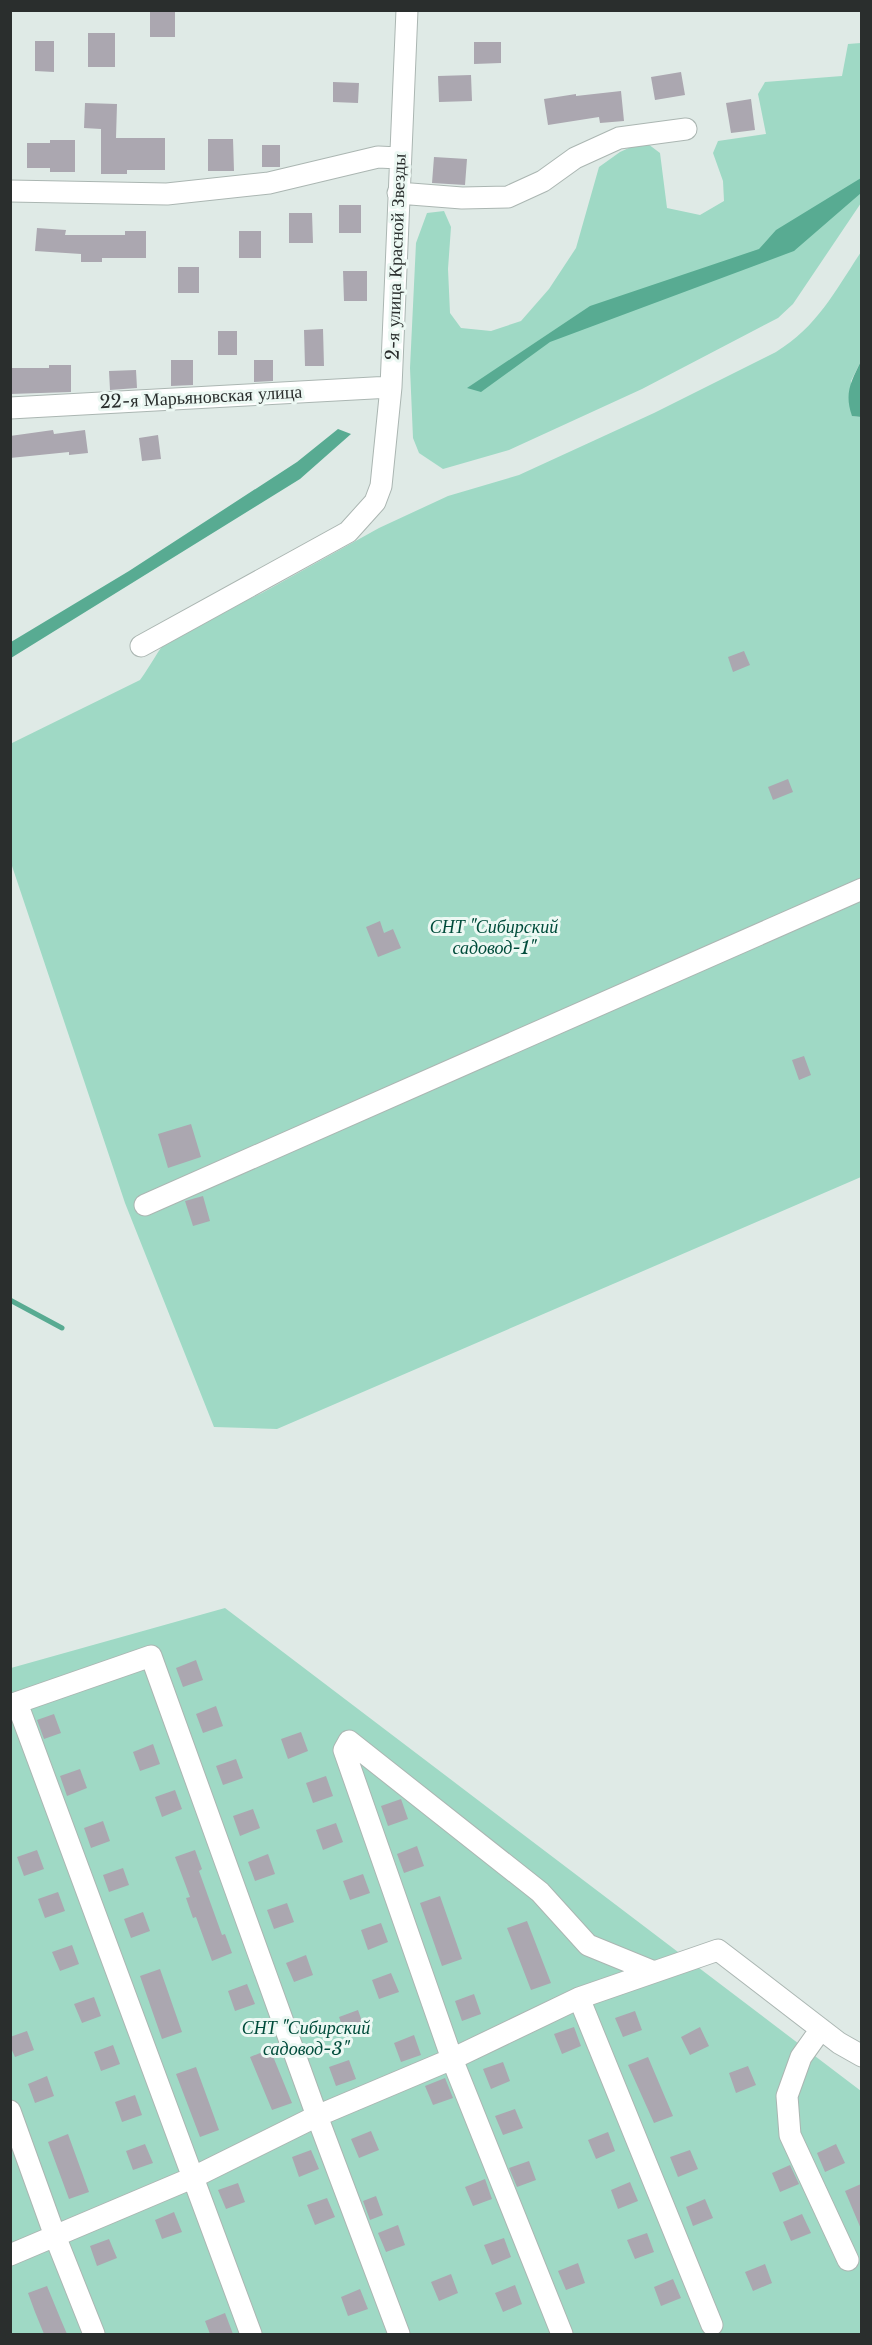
<svg xmlns="http://www.w3.org/2000/svg" width="872" height="2345" font-family="'Libre Baskerville',serif">
<style>
.green{fill:#9fd9c5}
.water{fill:#58ab92}
.lines{fill:none;stroke-linecap:round;stroke-linejoin:round}
.stream{stroke:#58ab92;stroke-width:5}
.building{fill:#aba7b0}
.minor-casing{stroke:#abb6b2;stroke-width:23}
.minor{stroke:#fff;stroke-width:21}
.labels{text-anchor:middle;stroke-width:6;stroke-linejoin:round;paint-order:stroke}
.street-label{font-size:18px;fill:#2a2e2d;stroke:#ecf8f3}
.park-label{font-size:18px;font-style:italic;fill:#004c3b;stroke:#ecf8f3}
</style>
<rect width="100%" height="100%" fill="#dfeae6"/>
<!-- green -->
<path class="green" d="M861,43V203L793,304L778,318L642,389L509,450L443,469L419,453L413,438L410,368L416,243L427,213L444,211L451,227L448,269L450,313L461,328L491,331L521,321L549,289L576,248L599,167L620,152L644,141L660,153L667,208L700,215L724,201L723,181L713,153L718,141L766,134L758,94L765,82L842,76L848,44Z
M861,252V361L851,381L852,416L862,417L861,1177L277,1429L214,1427L125,1203L11,863L10,744L140,680C151,665 158,650 170,636L262,593L379,528L448,496L519,475L654,413L776,352C818,326 835,291 861,252Z
M225,1608L861,2091V2334H11V1668Z"/>
<!-- water -->
<path class="water" d="M861,178V193L794,251L550,342L481,392L467,388L590,306L759,249L776,230Z
M861,361V417L852,416C844,393 851,382 861,361Z
M338,429L351,434L300,479L11,658V642L129,571L297,462Z"/>
<g class="lines">
<!-- stream -->
<path class="stream" d="M10,1300L62,1328"/>
</g>
<!-- building -->
<path class="building" d="M150,10H175V37H150Z
M88,33H115V67H88Z
M35,41H54V72L35,71Z
M474,42H501V63L474,64Z
M681,72L685,95L655,100L651,77Z
M471,75L472,101L439,102L438,76Z
M333,82L359,83L358,103L333,102Z
M621,91L624,121L600,123L599,117L548,125L544,99L576,94V96Z
M751,99L755,130L731,133L726,103Z
M85,103L117,104L116,138H165V170H127V174H101V129L84,128Z
M208,139H233L234,171H208Z
M50,140H75V172H50V168H27V143H50Z
M262,145H280V167H262Z
M434,157L467,159L465,185L432,183Z
M339,205H361V233H339Z
M289,213H312L313,243H289Z
M37,228L66,230L65,235H125V231H146V258H102V262H81V254L35,251Z
M239,231H261V258H239Z
M178,267H199V293H178Z
M343,271H367V301H344Z
M323,329L324,366H305L304,330Z
M218,331H237V355H218Z
M171,360H193V385L171,386Z
M254,360H273V381L254,382Z
M49,365H71V392L10,394V368H49Z
M136,370L137,388L110,390L109,371Z
M53,430L54,434L85,430L88,453L69,455V452L10,458V436Z
M158,435L161,459L142,461L139,438Z
M744,651L750,665L733,672L728,657Z
M788,779L793,792L773,800L768,787Z
M380,921L384,933L393,929L401,948L378,957L366,927Z
M804,1056L811,1075L799,1080L792,1060Z
M191,1124L201,1157L168,1168L158,1134Z
M203,1196L210,1221L193,1226L185,1201Z
M196,1660L203,1680L183,1687L176,1668Z
M216,1706L223,1726L203,1733L196,1714Z
M54,1714L61,1733L44,1739L37,1720Z
M301,1732L308,1751L288,1759L281,1739Z
M153,1744L160,1764L140,1771L133,1752Z
M236,1759L243,1778L223,1785L216,1766Z
M80,1769L87,1788L67,1796L60,1776Z
M326,1776L333,1796L313,1803L306,1783Z
M175,1790L182,1809L162,1817L155,1797Z
M401,1799L408,1819L388,1826L381,1806Z
M253,1809L260,1828L240,1836L233,1816Z
M103,1821L110,1841L91,1848L84,1828Z
M336,1823L343,1842L323,1850L316,1830Z
M417,1846L424,1866L404,1873L397,1854Z
M37,1850L44,1869L24,1876L17,1857Z
M195,1850L202,1869L199,1871L222,1935L225,1934L232,1953L212,1961L196,1917L193,1918L186,1898L190,1897L175,1857Z
M268,1854L275,1874L255,1881L248,1862Z
M123,1868L129,1885L109,1892L103,1875Z
M363,1874L370,1893L350,1900L343,1881Z
M58,1892L65,1911L45,1918L38,1899Z
M440,1896L462,1959L442,1966L420,1903Z
M287,1903L294,1922L274,1929L267,1910Z
M143,1912L150,1931L131,1938L124,1919Z
M527,1921L551,1983L531,1990L507,1928Z
M381,1923L388,1942L368,1950L361,1930Z
M72,1945L79,1964L60,1971L52,1952Z
M306,1955L313,1975L294,1982L286,1963Z
M160,1969L182,2032L162,2039L140,1976Z
M391,1973L399,1992L379,1999L372,1980Z
M247,1984L255,2004L235,2011L228,1991Z
M474,1994L481,2014L462,2021L455,2001Z
M94,1997L101,2016L82,2023L74,2004Z
M358,2010L365,2030L346,2037L339,2017Z
M635,2011L642,2030L623,2037L615,2018Z
M574,2027L581,2046L562,2054L554,2034Z
M700,2027L709,2046L690,2055L681,2037Z
M27,2031L34,2050L15,2057L10,2046V2037Z
M414,2035L421,2055L401,2062L394,2043Z
M113,2045L120,2064L101,2071L94,2052Z
M270,2049L292,2103L272,2110L250,2057Z
M648,2057L673,2116L654,2123L628,2065Z
M349,2060L356,2079L336,2086L329,2067Z
M503,2062L510,2081L491,2089L483,2069Z
M748,2066L756,2085L736,2093L729,2073Z
M196,2067L219,2130L200,2137L176,2074Z
M47,2076L54,2096L35,2103L28,2084Z
M445,2078L453,2098L433,2105L425,2086Z
M135,2095L142,2115L122,2122L115,2102Z
M515,2109L523,2128L503,2135L495,2116Z
M371,2131L379,2150L359,2158L351,2139Z
M608,2132L615,2151L596,2159L588,2140Z
M68,2134L89,2192L69,2199L48,2142Z
M145,2144L153,2163L133,2170L126,2151Z
M836,2144L845,2163L825,2172L817,2153Z
M311,2150L319,2169L299,2177L292,2157Z
M690,2150L698,2169L678,2177L670,2157Z
M529,2161L536,2180L517,2187L509,2168Z
M790,2165L799,2184L780,2192L772,2173Z
M485,2179L492,2199L473,2206L465,2187Z
M630,2182L638,2201L618,2209L611,2190Z
M238,2183L245,2202L226,2209L218,2190Z
M861,2184V2229L845,2191Z
M376,2196L383,2215L370,2220L363,2201Z
M327,2198L335,2217L315,2225L307,2205Z
M705,2199L713,2218L693,2226L686,2207Z
M174,2212L182,2232L162,2239L155,2220Z
M802,2214L811,2233L791,2241L783,2222Z
M398,2225L405,2245L386,2252L378,2233Z
M647,2233L654,2252L635,2259L627,2240Z
M504,2238L511,2257L492,2265L484,2245Z
M109,2239L117,2258L97,2266L90,2246Z
M578,2263L585,2283L566,2290L558,2271Z
M765,2264L772,2283L753,2291L745,2272Z
M451,2274L458,2293L439,2301L431,2282Z
M673,2279L681,2298L661,2306L654,2287Z
M515,2285L522,2304L503,2312L495,2293Z
M47,2286L61,2320L67,2334H44L35,2312L28,2293Z
M360,2289L368,2309L348,2316L341,2297Z
M225,2313L233,2334H210L205,2321Z"/>
<g class="lines">
<!-- minor casing -->
<g class="minor-casing">
<path id="minor" d="M10,191L167,194L269,183L378,157L399,158
M398,193L462,198L508,197L543,181L575,158L619,138L686,129
M10,408L391,387
M141,646L348,532L375,502L381,486L391,387L407,10
M145,1205L862,889
M17,1703L251,2334
M10,1705L151,1656L317,2116L399,2334
M579,1998L712,2325
M821,2029L801,2057L787,2096L790,2135L848,2260
M10,2111L55,2236L94,2334
M10,2255L192,2178L317,2116L452,2059L579,1998L718,1950L839,2043L862,2056
M562,2334L452,2059L344,1750L349,1741L540,1892L588,1945L654,1972"/>
</g>
<!-- minor -->
<use href="#minor" class="minor"/>
</g>
<g class="labels">
<!-- street labels -->
<g class="street-label">
<text transform="translate(396 257) rotate(-88)" y="6">2-я улица Красной Звезды</text>
<text transform="translate(201 397) rotate(-3)" y="6">22-я Марьяновская улица</text>
</g>
<!-- park labels -->
<g class="park-label">
<text x="494" y="933">СНТ "Сибирский<tspan x="494" dy="21">садовод-1"</tspan></text>
<text x="306" y="2034">СНТ "Сибирский<tspan x="306" dy="21">садовод-3"</tspan></text>
</g>
</g>
<!-- border -->
<rect width="872" height="2345" fill="none" stroke="#2a2e2d" stroke-width="24"/>
</svg>
